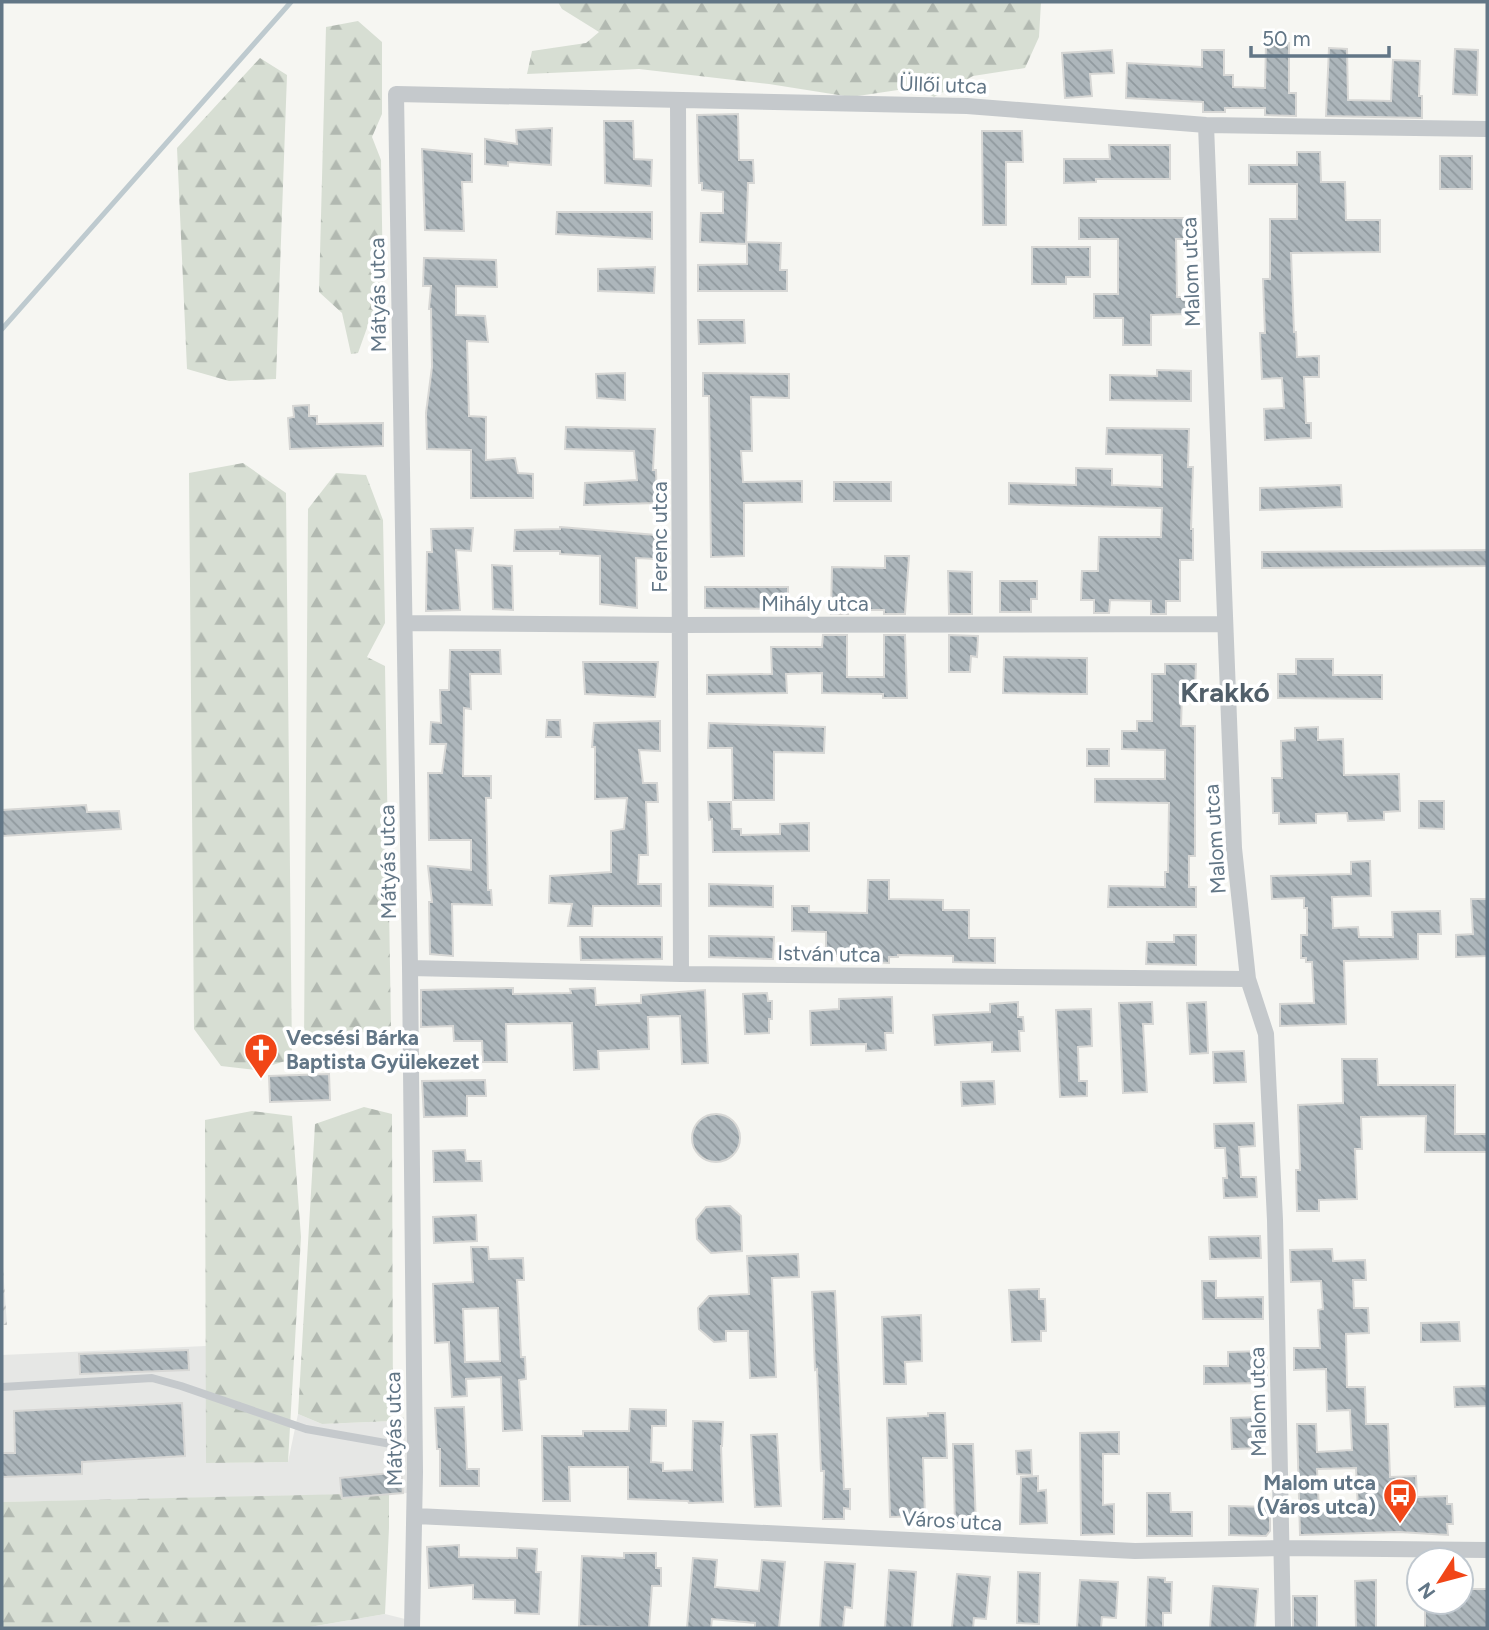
<svg xmlns="http://www.w3.org/2000/svg" width="1489" height="1630" font-family="Figtree,sans-serif">
<style>
.built{fill:#e6e7e5}
.industrial{fill:url(#industrial-furrows)}
.forest{fill:url(#forest-firs)}
.lines{fill:none;stroke-linecap:round;stroke-linejoin:round}
.stream{stroke:#becacf;stroke-width:5}
.building{fill:url(#building-back-hatch);stroke:#d7d7d5;stroke-width:2;fill-rule:evenodd}
.service{stroke:#c5c9cc;stroke-width:8}
.minor{stroke:#c5c9cc;stroke-width:16}
.labels{text-anchor:middle;stroke-width:7;stroke-linejoin:round;paint-order:stroke}
.street-label{font-size:21px;fill:#627686;stroke:#fff}
.poi-label{font-size:21px;font-weight:bold;fill:#627686;stroke:#fff;text-anchor:start}
.district-label{font-size:28px;font-weight:bold;fill:#515f6a;stroke:#fff}
</style>
<defs>
<pattern id="industrial-furrows" width="10" height="10" patternUnits="userSpaceOnUse" patternTransform="scale(1.75)"><rect width="10" height="10" fill="#e6e7e5"/><path d="M-1 1l2-2M0 10L10 0M9 11l2-2" fill="none" stroke="#bec0bf"/></pattern>
<pattern id="forest-firs" width="22" height="20" patternUnits="userSpaceOnUse" patternTransform="scale(1.75)"><rect width="22" height="20" fill="#d7ded3"/><path d="M5 1l3.5 6h-7zM16 11l3.5 6h-7z" fill="#b2b9b1"/></pattern>
<pattern id="building-back-hatch" width="6" height="6" patternUnits="userSpaceOnUse" patternTransform="scale(1.75)"><rect width="6" height="6" fill="#adb6bb"/><path d="M-1 5l2 2M0 0l6 6M5-1l2 2" fill="none" stroke="#90999e"/></pattern>
</defs>
<rect width="100%" height="100%" fill="#f6f6f2"/>
<!-- built -->
<path class="built" d="M206,1346V1463L288,1462L298,1414L322,1424L393,1421L404,1417L411,1493L2,1502V1355Z
M385,1614L405,1619V1628H304Z"/>
<!-- industrial -->
<path class="industrial" d="M2,1254L7,1325H2Z"/>
<!-- forest -->
<path class="forest" d="M558,2H1041L1039,37L1025,68L973,76L934,97L918,87L851,97L769,84L639,69L527,74L532,51L586,43L599,32L562,9Z
M358,21L382,42V114L372,137L381,160L383,283L358,353L351,354L342,313L319,292L326,27Z
M260,58L287,75L276,379L229,381L187,369L177,148Z
M243,463L286,493L292,1059L256,1070L221,1066L194,1029L189,473Z
M336,473L366,475L383,520L385,623L367,657L385,666L391,1026L304,1045L308,509Z
M364,1107L392,1114L393,1421L322,1424L298,1414L315,1124Z
M252,1111L292,1116L301,1237L288,1462L206,1463L205,1120Z
M389,1493V1528L385,1614L304,1628H2V1502Z"/>
<g class="lines">
<!-- stream -->
<path class="stream" d="M2,329L291,2"/>
</g>
<!-- building -->
<path class="building" d="M1266,43H1289V93H1296V116L1265,115V108H1225V112H1203V102L1126,98L1127,63L1202,67V50H1224V75H1233V87L1265,88Z
M1329,48L1347,49L1348,100L1391,101L1393,60L1420,61L1419,96H1422V118L1326,116Z
M1455,49L1478,50L1477,95L1453,94Z
M1112,50L1114,73L1090,74L1092,96L1065,98L1062,53Z
M738,114L739,160H753L754,183H748L746,244L700,242L701,213H723V192L702,190V183H699L697,115Z
M604,121H633L634,159L652,160L651,186L605,183Z
M552,128L551,165L508,162V166L485,164V139L517,144L516,130Z
M982,131H1022L1023,162H1006V225H983Z
M1109,145H1170V179H1096V182L1064,183V159H1110Z
M422,149L472,154V182H462L464,231L425,230Z
M1297,152H1320L1321,182H1345L1346,220H1380V252L1291,253L1294,332H1296L1297,357L1319,356V377H1304L1306,423H1311V438L1265,440L1264,409L1284,408L1282,378L1262,379L1260,333H1265L1263,279H1270V219H1297V184H1249V165H1297Z
M1440,156H1472V189H1440Z
M557,212H652V239L556,234Z
M1079,218H1186V239H1176L1177,297H1188V314L1151,315V345H1123V318H1094V294H1118V239H1079Z
M747,242L781,243L780,270H787V291H698V265L747,264Z
M1032,247H1090V277H1066V284H1032Z
M424,258L496,260L497,287L456,286V315L485,316L488,342L467,341L469,416L486,417V460L515,458L518,473L533,474V498H471V450L427,449L426,413L432,367L431,309H429L431,286H423Z
M655,267L654,293L598,291V269Z
M698,320H744L745,343L699,344Z
M1157,370L1191,371V401L1110,400V375L1157,376Z
M625,373V400L597,398L596,374Z
M703,373L789,374V398L751,397L752,451H741L743,482L802,481V502L744,503V556L711,557L709,396H703Z
M309,405V416H317V424L383,423V446L290,449L288,418L294,417L293,406Z
M566,427L655,429L653,470H656L657,503L584,505L585,483L637,480L634,451L565,449Z
M1107,428L1189,429L1188,467H1193L1191,529H1193V560H1180V601H1166V614H1151V601L1110,600L1109,613H1094V600H1081L1082,571H1098L1099,537H1161L1162,508L1009,504V483L1076,485V468L1112,469V485L1162,487V455L1106,454Z
M834,482H891V501H834Z
M1341,485L1342,507L1260,510V488Z
M560,527L656,535V559L636,558L637,608L600,604V556L560,554V551H514L515,530L560,529Z
M473,528L471,551L456,550L460,610L426,611L427,552H432L431,529Z
M1487,550V566L1262,568V552Z
M885,556H909L905,614H884V610H848V614H831L832,567L885,568Z
M492,565L512,566L513,610L493,609Z
M948,571L972,572V614H949Z
M1000,581H1037V599H1031V612H1000Z
M705,587H788V609L705,608Z
M823,635H847V677H884V635H905L907,698H883V694L822,693V673L786,674L787,693L707,694V675L772,674L771,647H822Z
M949,635L978,636L977,657L971,656L970,672H949Z
M450,650H500L501,674H470L471,709L464,708L463,776H491V798H486L488,890H491L492,905L452,904L453,956L430,954L429,902H432L428,866L471,870V840H429L428,773H442L446,744H430L431,722L441,723L440,690H449Z
M1004,657L1087,658V694L1003,693Z
M1296,659H1333V675H1382V699L1278,698V674H1296Z
M583,662H658L655,697L585,694Z
M1165,664H1196L1195,694H1182L1181,726H1195V856H1189V887H1196V907H1108L1109,886L1165,887V872H1168L1169,803L1095,802V779H1165V750L1122,749V731H1137V721H1152V674H1165Z
M547,720H560L561,737H546Z
M660,721V751L639,750L643,783H657L658,802H646L648,855H639L638,884H661V906H593L592,926H568L572,904L549,903L550,876L611,872V831L624,829L627,798L595,799V747H592L594,723Z
M709,723L825,727L824,753L774,752V800H733L732,748H708Z
M1318,727V740L1343,739L1344,775L1399,774L1400,811L1384,812V820L1348,821L1347,813L1316,814V823L1279,824V813H1273L1272,778H1282L1281,741L1295,740V728Z
M1087,749H1109V766H1087Z
M1419,801H1444V829L1419,828Z
M708,802H731L732,829H741V835L780,834V824L809,823V851L713,852L712,819L709,820Z
M86,805L87,812L119,811L121,829L2,836V810Z
M1370,861L1371,896L1332,897L1333,928L1358,927L1359,937H1393L1392,912L1440,911L1441,934H1418V959L1344,961L1346,1024L1280,1026V1004L1314,1003L1312,962H1306V958H1301V935H1307V908H1304V898L1272,899L1271,876L1351,874V862Z
M868,880H889V899L943,900V910H969V938H995V963L953,962V956L898,955V957H889V963L867,962V956H826V932L792,931V906H809V912L867,913Z
M709,884L773,886V907L709,906Z
M1471,899H1487V956L1456,957V935L1473,934Z
M1174,935H1196V965L1146,964L1147,942H1174Z
M709,936L774,937L773,959L709,957Z
M580,937H662V959L581,960Z
M513,988V994L571,993L570,989L595,988L596,1005L641,1003V995L705,990L708,1063L682,1064L680,1016L648,1017L649,1049L598,1051L599,1069L574,1070L572,1023L506,1024L507,1062H483L482,1041H454L453,1026L421,1027V990Z
M767,993L768,1001H772V1019H769V1033L745,1034L743,994Z
M892,997L893,1033H885L886,1050L866,1051V1044L811,1045L810,1011L839,1009V999Z
M1018,1002V1017H1023L1024,1031H1019L1020,1051L992,1052V1042L935,1045L933,1015L990,1012V1004Z
M1152,1002L1153,1024H1143L1147,1092L1123,1093L1119,1003Z
M1206,1002L1208,1053L1190,1054L1187,1003Z
M1091,1009L1092,1046L1078,1047L1079,1081H1087V1096L1060,1097L1056,1010Z
M1244,1051L1246,1082L1214,1083L1213,1052Z
M1342,1059H1377L1378,1085H1455V1134H1487V1152H1425L1426,1116L1361,1117L1362,1149H1355L1357,1199L1319,1200V1211H1297L1296,1170H1300L1298,1105L1343,1103Z
M329,1074L330,1100L270,1102L269,1076Z
M485,1080L486,1096H467V1116L424,1117L422,1081Z
M994,1081L995,1104L962,1106L961,1082Z
M692 1138a24 24 0 1 1 48 0a24 24 0 1 1-48 0Z
M1254,1123L1255,1146L1239,1147L1241,1177H1256L1257,1197L1224,1198L1223,1178H1227L1225,1148H1215L1214,1124Z
M465,1150L466,1161H481L482,1181L434,1182L433,1151Z
M730,1206L741,1216L742,1251L711,1253L697,1239L696,1219L706,1207Z
M476,1215L477,1241L434,1243L433,1217Z
M1260,1236L1261,1258L1210,1259L1209,1237Z
M471,1247H488L489,1259L523,1258L524,1280H517L521,1357H525L526,1379L519,1380L522,1430L503,1431L501,1377L466,1379L467,1396L452,1397L449,1342L435,1343L433,1284L473,1282ZM498,1308L500,1361L465,1362L463,1309Z
M1332,1249L1333,1261L1365,1260L1366,1280H1353L1354,1308H1368L1369,1333L1346,1334L1347,1387H1365L1366,1424H1388L1390,1477L1416,1476L1417,1497L1447,1496V1504H1452L1453,1524H1447L1448,1535L1399,1532L1300,1535L1297,1424H1316L1317,1452L1352,1450L1350,1410L1327,1411L1326,1369L1294,1370V1348H1320L1318,1310L1323,1309L1321,1281L1291,1282L1290,1250ZM1356,1468L1358,1510L1319,1511L1317,1469Z
M798,1254L799,1277L772,1278L776,1377L750,1378L748,1331H726V1341L714,1342L699,1329L698,1308L709,1296L749,1294L747,1256Z
M1202,1281H1216V1298L1263,1297V1319H1203Z
M1039,1289V1299H1045L1046,1331H1041V1341L1012,1342L1009,1290Z
M835,1291L844,1489H850V1509L844,1508V1519H823L824,1471H821L817,1369L815,1370L812,1292Z
M921,1315L922,1361L905,1362L906,1384H884L882,1317Z
M1459,1322L1460,1341L1421,1342V1323Z
M188,1350L189,1370L80,1374L79,1354Z
M1266,1351L1267,1383L1204,1384V1366H1228V1352Z
M1487,1386V1406L1455,1407L1454,1387Z
M182,1403L185,1456L82,1462V1474L2,1477V1453H15L14,1411Z
M464,1407L467,1469H479V1486H440V1449H437L435,1408Z
M630,1409L666,1410V1426H652L651,1462L663,1463V1471L692,1470L693,1421L723,1422L722,1446H721L723,1502L689,1503L688,1501L628,1499V1467H569L570,1501H543L542,1436H583V1431H629Z
M928,1413H945L947,1458H923L925,1516L890,1517L887,1418L928,1416Z
M1263,1417L1264,1448L1232,1449L1231,1418Z
M1119,1432V1454H1103V1505L1114,1504V1534L1081,1535L1080,1433Z
M777,1434L781,1506L755,1507L751,1435Z
M953,1444H973L976,1526H955Z
M1031,1450L1032,1475L1017,1474L1016,1451Z
M401,1472L403,1493L342,1498L340,1478Z
M1038,1476V1491L1046,1490L1047,1523L1020,1524L1021,1477Z
M1147,1493H1170L1171,1512H1192V1536H1147Z
M1229,1506L1270,1507V1531L1266,1536L1229,1535Z
M459,1545V1557L517,1558V1548L537,1549L536,1572H541L539,1614L515,1613V1600L473,1599V1585L429,1588L427,1547Z
M624,1553H656V1568H661V1586H652L649,1628L579,1626L582,1556L624,1558Z
M693,1558L717,1560L715,1587L759,1591L762,1560L785,1562L779,1628H755V1623L712,1619L711,1628H687Z
M825,1562L855,1564L852,1608L845,1607L843,1628H820Z
M889,1570L916,1572L912,1628H885Z
M1018,1572L1040,1573L1039,1624L1017,1623Z
M957,1574L990,1577L986,1619L974,1618L973,1628H952Z
M1148,1577L1165,1578V1582H1172L1171,1613H1163V1628H1146Z
M1080,1580L1118,1582L1116,1618L1102,1617L1101,1628H1077Z
M1376,1580V1628H1356L1355,1581Z
M1213,1586L1258,1589L1255,1628H1210Z
M1461,1589H1487V1628H1425V1602H1461Z
M1293,1596H1317V1628H1293Z"/>
<g class="lines">
<!-- service -->
<path class="service" d="M2,1387L152,1378L181,1386L306,1429L414,1448"/>
<!-- minor -->
<path class="minor" d="M678,100L681,974
M1206,125L1234,848L1248,979L1266,1034L1275,1220L1283,1628
M405,623L681,625L1224,624
M410,968L681,974L1248,979
M416,1516L1135,1551L1283,1548L1487,1550
M412,1628L415,1472L410,968L396,94L967,106L1206,125L1487,129"/>
</g>
<!-- icons -->
<defs>
<g id="church-pin" transform="scale(1.75)"><path d="M0 17L-7.5 6A9.5 9.5 0 1 1 7.5 6Z" fill="#f14617" stroke="#fff"/><path d="M-1.2-6h2.4v3.5h3.3v2.4h-3.3V6h-2.4V-.1h-3.3v-2.4h3.3Z" fill="#fff"/></g>
<g id="bus-pin" transform="scale(1.75)"><path d="M0 17L-7.5 6A9.5 9.5 0 1 1 7.5 6Z" fill="#f14617" stroke="#fff"/><path d="M-5-6H5V4H4V6H2V4H-2V6H-4V4H-5ZM-3.5-4V0h7V-4ZM-3.5 1.2v1.5H-2V1.2ZM2 1.2v1.5H3.5V1.2Z" fill="#fff"/></g>
</defs>
<g fill-rule="evenodd">
<use href="#church-pin" x="261" y="1050"/>
<use href="#bus-pin" x="1400" y="1495"/>
</g>
<g class="labels">
<!-- street labels -->
<g class="street-label">
<text transform="translate(943 85) rotate(2)" y="7">Üllői utca</text>
<text transform="translate(1191 272) rotate(-92)" y="7">Malom utca</text>
<text transform="translate(378 295) rotate(-91)" y="7">Mátyás utca</text>
<text transform="translate(660 537) rotate(-90)" y="7">Ferenc utca</text>
<text x="815" y="611">Mihály utca</text>
<text transform="translate(1215 839) rotate(-94)" y="7">Malom utca</text>
<text transform="translate(388 862) rotate(-91)" y="7">Mátyás utca</text>
<text transform="translate(829 954) rotate(1)" y="7">István utca</text>
<text transform="translate(1258 1402) rotate(-91)" y="7">Malom utca</text>
<text transform="translate(394 1429) rotate(-91)" y="7">Mátyás utca</text>
<text transform="translate(952 1521) rotate(3)" y="7">Város utca</text>
</g>
<!-- poi labels -->
<g class="poi-label">
<text x="286" y="1045">Vecsési Bárka<tspan x="286" dy="24">Baptista Gyülekezet</tspan></text>
<text x="1376" y="1490" text-anchor="end">Malom utca<tspan x="1376" dy="24">(Város utca)</tspan></text>
</g>
<!-- district labels -->
<g class="district-label">
<text x="1225" y="702">Krakkó</text>
</g>
</g>
<!-- border -->
<rect width="1489" height="1630" fill="none" stroke="#627686" stroke-width="7"/>
<!-- north arrow -->
<g transform="translate(1440 1581) rotate(234)"><circle r="33" fill="#ffffff" stroke="#c0c8cf" stroke-width="2"/>
<path d="M0-5L12 26L0 18L-12 26Z" fill="#f14617"/>
<text y="-10" font-size="19" font-weight="bold" text-anchor="middle" fill="#627686">N</text>
</g>
<!-- scale -->
<path d="M1251 46v10h138v-10" fill="none" stroke="#627686" stroke-width="3.5"/>
<text x="1262" y="46" font-size="21" fill="#627686" stroke="#ffffff" stroke-width="5" paint-order="stroke">50 m</text>
</svg>
